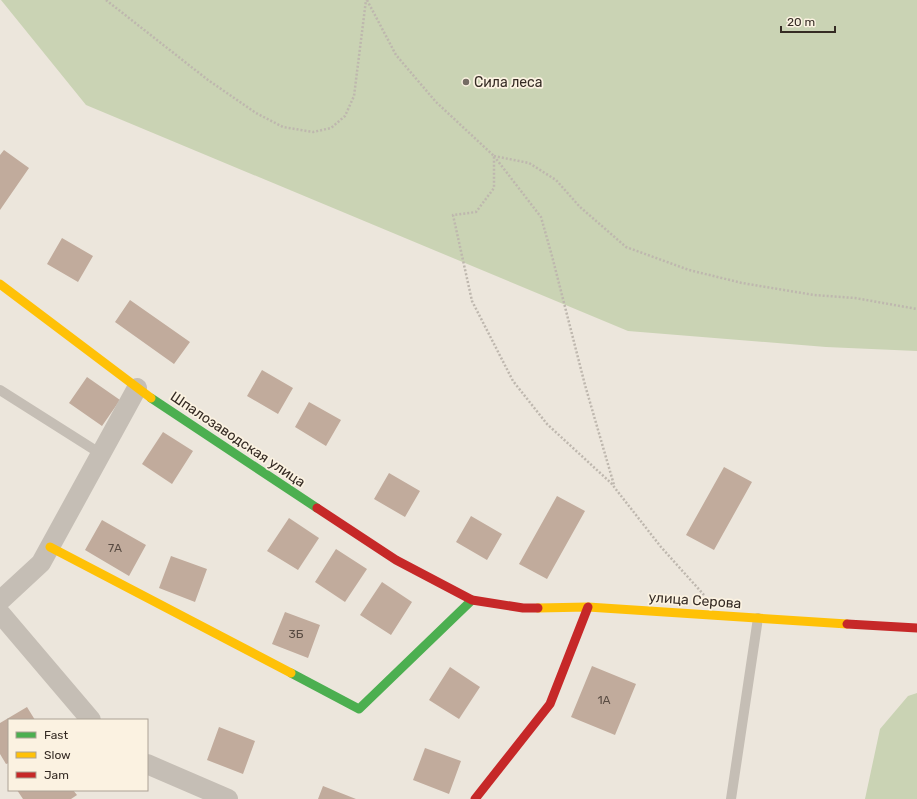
<svg xmlns="http://www.w3.org/2000/svg" width="917" height="799" font-family="Rubik,sans-serif">
<style>
.green{fill:#cad3b4}
.building{fill:#c1ab9c}
.lines{fill:none;stroke-linecap:round;stroke-linejoin:round}
.path{stroke:#beb7ae;stroke-width:2.5;stroke-dasharray:2 2;stroke-linecap:butt}
.lane{stroke:#c5beb5;stroke-width:10}
.street{stroke:#c5beb5;stroke-width:20}
.fast{stroke:#4caf50;stroke-width:9}
.slow{stroke:#ffc107;stroke-width:9}
.jam{stroke:#c62828;stroke-width:9}
.poi-dot{fill:#756c64;stroke:#fbf2e1;stroke-width:1.5}
.labels{text-anchor:middle;stroke-width:3.5;stroke-linejoin:round;paint-order:stroke}
.number-label{font-size:12px;fill:#584b42}
.poi-label{font-size:14px;fill:#352b24;stroke:#fbf2e1;text-anchor:start}
.street-label{font-size:14px;fill:#352b24;stroke:#fbf2e1}
</style>
<rect width="100%" height="100%" fill="#ece6dc"/>
<!-- green -->
<path class="green" d="M1,0H917V351L826,347L628,331L86,105Z
M917,693V799H865L880,729L908,696Z"/>
<!-- building -->
<path class="building" d="M4,150L29,168L0,210V155Z
M62,238L93,256L78,282L47,264Z
M130,300L190,342L174,364L115,322Z
M262,370L293,388L278,414L247,396Z
M87,377L120,400L102,426L69,403Z
M309,402L341,420L326,446L295,427Z
M163,432L193,451L172,484L142,464Z
M724,467L752,482L714,550L686,535Z
M389,473L420,491L405,517L374,499Z
M557,496L585,511L547,579L519,564Z
M471,516L502,534L487,560L456,542Z
M289,518L319,538L298,570L267,551Z
M102,520L146,545L129,576L85,550Z
M336,549L367,569L345,602L315,582Z
M171,556L207,569L195,602L159,588Z
M382,582L412,602L391,635L360,615Z
M285,612L320,625L308,658L272,644Z
M592,666L636,684L615,735L571,717Z
M450,667L480,687L459,719L429,700Z
M27,707L35,720H9V763L6,764L0,754V723Z
M219,727L255,741L243,774L207,760Z
M425,748L461,761L449,794L413,780Z
M323,786L356,799H318Z
M17,790H73L77,795L71,799H23Z"/>
<g class="lines">
<!-- path -->
<path class="path" d="M106,0L208,80L256,113L283,127L313,132L331,128L345,116L354,96L366,0
M367,0L396,55L436,102L494,156V188L476,212L453,215L472,301L513,381L547,424L611,483L661,547L704,595
M494,156L529,163L556,180L580,207L626,247L689,270L742,283L814,295L855,298L917,309
M494,156L541,217L552,256L585,385L614,485"/>
<!-- lane -->
<path class="lane" d="M0,390L101,454
M731,799L758,618"/>
<!-- street -->
<path class="street" d="M0,601L41,563L137,388
M0,613L91,720
M147,764L228,799"/>
<!-- fast -->
<path class="fast" d="M151,398L317,508
M291,673L359,709L472,600"/>
<!-- slow -->
<path class="slow" d="M0,284L151,398
M50,547L291,673
M538,608L588,607L847,624"/>
<!-- jam -->
<path class="jam" d="M317,508L396,560L472,600L523,608H538
M847,624L917,628
M475,799L550,704L588,607"/>
</g>
<!-- markers -->
<circle class="poi-dot" cx="466" cy="82" r="4"/>
<g class="labels">
<!-- number labels -->
<g class="number-label">
<text x="115" y="552">7А</text>
<text x="296" y="638">3Б</text>
<text x="604" y="704">1А</text>
</g>
<!-- poi labels -->
<g class="poi-label">
<text x="474" y="87">Сила леса</text>
</g>
<!-- street labels -->
<g class="street-label">
<text transform="translate(238 439) rotate(34)" y="5">Шпалозаводская улица</text>
<text transform="translate(695 600) rotate(4)" y="5">улица Серова</text>
</g>
</g>
<!-- legend -->
<rect x="8" y="719" width="140" height="72" fill="#fbf2e1" stroke="#aca295"/>
<rect x="16" y="732" width="20" height="6" fill="#4caf50" stroke="#aca295"/>
<text x="44" y="739" font-size="12" fill="#352b24">Fast</text>
<rect x="16" y="752" width="20" height="6" fill="#ffc107" stroke="#aca295"/>
<text x="44" y="759" font-size="12" fill="#352b24">Slow</text>
<rect x="16" y="772" width="20" height="6" fill="#c62828" stroke="#aca295"/>
<text x="44" y="779" font-size="12" fill="#352b24">Jam</text>
<!-- scale -->
<path d="M781 26v6h54v-6" fill="none" stroke="#352b24" stroke-width="2"/>
<text x="787" y="26" font-size="12" fill="#352b24" stroke="#fbf2e1" stroke-width="3" paint-order="stroke">20 m</text>
</svg>
